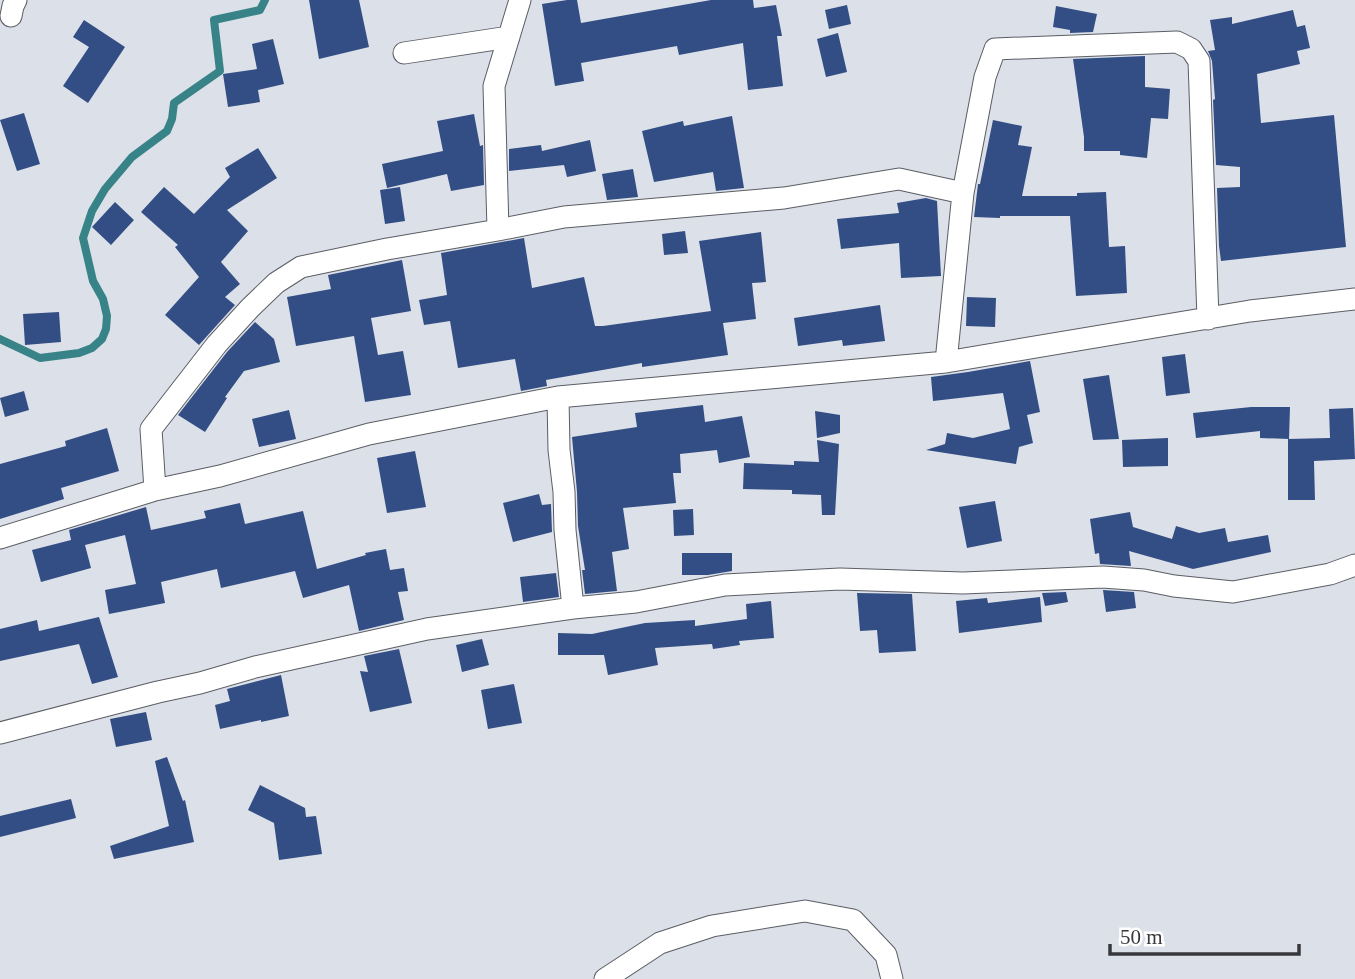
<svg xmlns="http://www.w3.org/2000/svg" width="1355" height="979" font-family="Georgia,serif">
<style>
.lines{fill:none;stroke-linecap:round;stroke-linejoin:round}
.stream{stroke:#378388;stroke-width:8}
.building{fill:#324e84}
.street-casing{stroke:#5a5d64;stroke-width:23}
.street{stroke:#fff;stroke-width:21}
</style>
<rect width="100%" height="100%" fill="#dce0e8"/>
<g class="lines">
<!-- stream -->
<path class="stream" d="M0,339L40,358L79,353L92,348L102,339L106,329L107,316L103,299L93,281L83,238L92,211L105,189L132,157L167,131L172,119L174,103L220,71L214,20L260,10L265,0"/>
</g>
<!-- building -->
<path class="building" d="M309,0H359L369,47L319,59Z
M567,0H577L581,23L711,0H753L754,8L776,5L782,36H777L783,86L748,90L743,43L679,55L677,46L581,63L584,81L555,86L542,4Z
M847,5L851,24L829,29L825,10Z
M1056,6L1097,14L1093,32L1070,33V30L1053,27Z
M1293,10L1297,27L1305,25L1310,48L1297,51L1300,64L1257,74L1261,123L1334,115L1346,247L1221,261L1219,246L1217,188L1240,187V167L1216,165L1213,100L1215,99L1212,61L1208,51L1215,50L1210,20L1232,17V24Z
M84,20L125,47L88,103L63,86L89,47L73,37Z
M838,33L847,72L826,77L817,39Z
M273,39L284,84L258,90L260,102L228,107L223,74L257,69L252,44Z
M1145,56V87L1170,89L1168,119L1151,118L1147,158L1120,155V151H1084V137L1073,59Z
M24,113L40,164L17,171L0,120Z
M474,114L480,146L483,145L484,185L451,191L447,174L387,188L382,164L443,151L437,121Z
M732,116L744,188L716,191L713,172L654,182L642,131L683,121L684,126Z
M993,120L1022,126L1018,145L1032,147L1022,196H1077V193L1106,192L1109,247L1125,246L1127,293L1076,296L1070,216H1000V218L974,217L978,184H980Z
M590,140L596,171L567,177L564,165L509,171V149L541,145L542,151Z
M258,148L277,178L227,210L248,231L221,262L240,284L225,297L235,305L199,345L165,315L199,277L175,247L178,245L141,212L164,187L194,214L230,177L225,168Z
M633,169L638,197L607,200L602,174Z
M400,187L405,221L385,224L380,190Z
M926,198L937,201L941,276L901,278L899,243L841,249L837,219L899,213L897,203Z
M115,202L134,220L111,245L92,227Z
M685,231L688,253L664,255L662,234Z
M761,232L766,282L752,283L756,319L723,323L728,355L642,367V363L546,380L547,386L521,391L515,359L458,368L450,321L424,325L419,300L447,295L441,253L524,238L532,288L584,277L595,326H603L711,311L699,241Z
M402,260L411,311L371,318L378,355L403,351L411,395L365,402L354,336L296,346L287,297L331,289L328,275Z
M967,297L996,298L995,327L966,326Z
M880,305L885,341L843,346L842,340L798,346L794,318Z
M59,312L61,342L25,345L23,314Z
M255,322L274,339L280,362L244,371L225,397L227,398L205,432L178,415L227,352Z
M1185,354L1190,393L1166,396L1162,357Z
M1030,361L1040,412L1027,415L1033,443L1019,447L1016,464L926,450L945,444L947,433L973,438L1010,429L1003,393L933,401L931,377L968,372Z
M1109,375L1119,439L1093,440L1083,379Z
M24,391L29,410L5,417L0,398Z
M703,405L705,422L742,416L750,457L719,463L717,450L680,454L681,473H673L676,503L623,508L629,549L612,552L617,591L585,594L582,570H585L578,526L577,492L572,437L637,427L635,413Z
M1251,407H1290L1289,439L1260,438V431L1196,438L1193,413Z
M1353,408L1355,459L1314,461L1315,500H1288V439L1330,438L1329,409Z
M289,410L296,439L259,447L252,419Z
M815,411L840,415V433L817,438Z
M107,428L119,471L61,488L64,499L0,519V464L66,446L65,441Z
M1168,438V466L1123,467L1122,440Z
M817,440L839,444L835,515H822L821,495L792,494V490L743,489L744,463L794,465V461L819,462Z
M415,451L426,507L387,513L377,458Z
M539,494L542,505L551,504L552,532L513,542L503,503Z
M995,501L1002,541L967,548L959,507Z
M240,503L245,524L303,511L317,569L366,555L365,553L386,549L390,570L404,568L408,591L398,592L404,620L359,631L349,585L303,598L295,571L221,588L217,569L161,582L165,603L109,614L105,590L136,584L125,535L85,545L91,568L41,582L32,550L71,540L69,530L146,507L151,530L206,518L204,511Z
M693,509L694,535L674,536L673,510Z
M1130,512L1133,527L1172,539L1176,526L1199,533L1225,528L1228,542L1268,535L1271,552L1193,569L1129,551L1131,566L1100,564L1099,553L1095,554L1090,519Z
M682,553H732V571L708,575H682Z
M556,573L559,597L523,602L520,577Z
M1103,590L1134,592L1136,608L1106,612Z
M1066,592L1068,602L1045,606L1042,593Z
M857,593L912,594L916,651L879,653L877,630L860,631Z
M1040,597L1042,622L959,633L956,601L987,598L988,603Z
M771,601L774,638L739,641L740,645L713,649L712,644L655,648L658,665L608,675L604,655H558V633L592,634L645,623L695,620V626L747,619L746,604Z
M99,617L118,677L92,684L79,644L0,661V629L37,620L39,631Z
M482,639L489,665L462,672L456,645Z
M399,649L412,703L370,712L360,671L368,672L364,656Z
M281,675L289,716L261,722V720L220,729L215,705L230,701L227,689Z
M514,684L522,723L488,729L481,690Z
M146,712L152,740L116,747L110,719Z
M167,757L183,801L185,800L194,842L114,859L110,846L169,826L155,761Z
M260,785L305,808L306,817L316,816L322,854L279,860L274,823L248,810Z
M71,799L76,818L0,837V816Z"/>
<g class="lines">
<!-- street casing -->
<g class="street-casing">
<path id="street" d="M11,16L13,6L16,0
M404,53L509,37
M498,230L494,86L520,0
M946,362L963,193L985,77L995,49L1177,42L1191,49L1199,61L1208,319
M558,397L559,450L564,492L565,530L573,608
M155,490L151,429L217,344L250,308L276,283L301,267L387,249L498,230L564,217L784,198L899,179L963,193
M0,538L155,490L220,476L369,434L558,397L946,362L1250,311L1355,299
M0,733L158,692L200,683L255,667L427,629L573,608L636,602L725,585L840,579L963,583L1103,577L1144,580L1174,586L1233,592L1330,574L1355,565
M605,979L660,943L712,926L805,911L853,920L886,955L892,979"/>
</g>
<!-- street -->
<use href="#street" class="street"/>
</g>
<!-- scale -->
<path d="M1110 944v10h189v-10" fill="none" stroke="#37383c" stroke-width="3.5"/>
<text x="1120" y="944" font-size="21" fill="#37383c" stroke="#ffffff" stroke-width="5" paint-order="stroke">50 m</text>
</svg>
